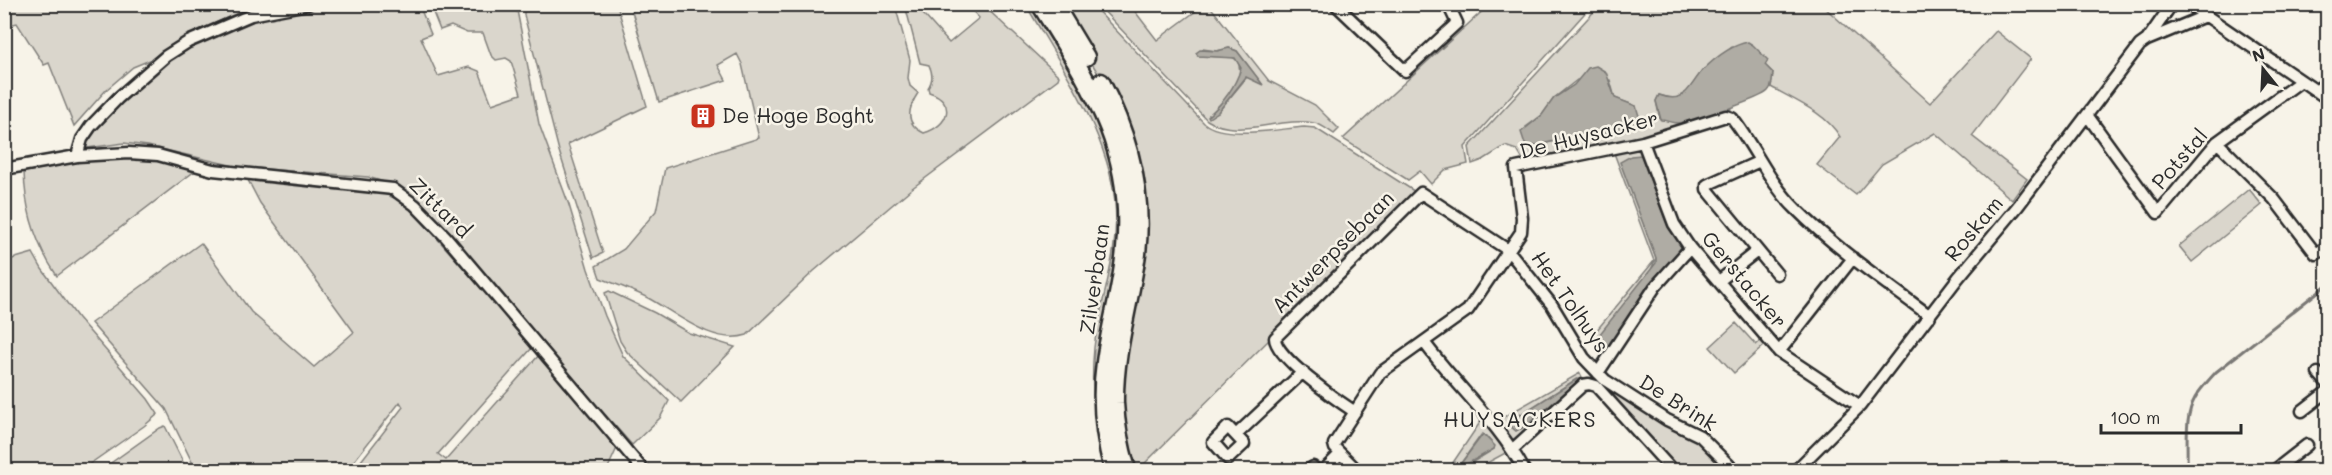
<svg xmlns="http://www.w3.org/2000/svg" width="2332" height="475" font-family="Mali,sans-serif">
<style>
.green{fill:#dad6cc;stroke:#82807c;stroke-width:1.5;fill-rule:evenodd}
.water{fill:#afaca4;stroke:#7a7874;stroke-width:1.5}
.lines{fill:none;stroke-linecap:round;stroke-linejoin:round}
.stream{stroke:#7a7874;stroke-width:3}
.street-casing{stroke:#2b2b2b;stroke-width:15}
.secondary-casing{stroke:#2b2b2b;stroke-width:21}
.street{stroke:#f7f3e8;stroke-width:10}
.secondary{stroke:#f7f3e8;stroke-width:16}
.labels{text-anchor:middle;stroke-width:5;stroke-linejoin:round;paint-order:stroke}
.poi-label{font-size:21px;fill:#2b2b2b;stroke:#f7f3e8;text-anchor:start}
.street-label{font-size:21px;fill:#2b2b2b;stroke:#f7f3e8}
.neighbourhood-label{font-size:22px;letter-spacing:1.5px;fill:#2b2b2b;stroke:#f7f3e8}
</style>
<rect width="100%" height="100%" fill="#f7f3e8"/>
<filter id="ink" filterUnits="userSpaceOnUse"><feTurbulence type="fractalNoise" baseFrequency=".0167" numOctaves="2"/><feDisplacementMap in="SourceGraphic" scale="12" xChannelSelector="R" yChannelSelector="G"/><feConvolveMatrix kernelMatrix="1 2 1 2 8 2 1 2 1" color-interpolation-filters="sRGB"/></filter>
<g filter="url(#ink)">
<!-- green -->
<path class="green" d="M5,4H254V8L231,16L185,37L150,60L133,67L106,90L74,126L49,63L44,65L17,23L5,26Z
M326,4L419,5L431,34L421,38L438,76L469,67L479,71L492,104L521,94L511,61L506,58L496,60L491,55L483,33H467L451,26L440,30L430,5H516L539,124L569,205L588,269L605,316L623,356L669,401L660,418L632,445L427,213L400,187L368,177L239,167L148,146L124,143L80,149L92,126L181,49L252,17L308,6Z
M524,5H617L647,106L568,144L603,253L593,258L559,151L524,15Z
M630,5H895L910,60L908,78L910,86L918,93C908,108 904,124 924,133C949,126 957,101 929,92L928,88C933,80 933,74 929,65L920,63L905,5H915L949,43L979,18L967,5H983L1059,76L1058,79L911,189L814,271L747,335C713,346 676,313 648,298C632,290 616,284 600,278L596,266L624,249L656,211L665,168L759,138L742,64L737,54L718,65L726,80L659,102Z
M1026,5H1036L1085,82L1120,181L1110,470H1103L1102,466C1095,427 1090,388 1094,348C1100,299 1120,253 1115,203C1109,135 1060,63 1026,5Z
M1057,5H1092L1204,123C1224,140 1278,129 1304,127L1315,128L1417,193L1138,470H1130L1119,416L1135,277L1111,95Z
M1098,5H1130L1157,40L1204,5H1209L1269,81L1315,105L1339,129L1334,134C1328,130 1321,124 1314,123C1280,116 1238,140 1207,120ZM1229,48L1237,51L1262,84L1247,77L1218,112L1208,116C1222,103 1248,79 1237,60L1232,57L1198,56L1203,49L1217,51Z
M1489,5H1592L1465,147L1468,164L1445,170L1431,184L1420,171L1408,180L1343,139Z
M1600,5H1822L1930,103L1996,31L2031,59L1972,136L2027,179L2012,200L1935,133L1882,164L1856,195L1817,165L1840,137C1826,113 1794,100 1771,87L1773,73L1765,65L1767,62L1732,47L1702,71L1687,92L1674,99L1659,95L1656,101L1660,119L1679,123L1730,107L1731,109L1727,111L1674,131L1524,162L1517,150L1505,146L1483,160L1472,164L1469,147ZM1577,80H1610L1615,98L1636,106L1618,132L1568,138L1539,145L1526,127L1542,115L1554,98Z
M1640,147L1686,245L1605,354L1591,337L1654,261L1614,153L1615,151ZM1643,157L1668,227L1680,242L1651,270L1656,258Z
M113,156L153,160L196,170L57,276C36,245 25,210 24,172Z
M248,180L377,191L397,199L411,209L531,344L532,348L438,454L446,460L540,354L616,441L617,448L607,470H354L403,407L400,402L347,470H196L166,409L91,323L201,243L251,312L314,367L354,332L260,203Z
M2249,189L2262,205L2192,262L2179,246Z
M33,253L42,269L78,318L148,399L158,414L144,426L81,470H5V261Z
M609,291L655,313L689,333L735,347L681,402L627,352L620,341L605,293Z
M1736,323L1756,345L1763,339L1766,344L1734,373L1710,347Z
M1580,373L1584,381L1519,440H1511L1495,422ZM1576,379L1578,380L1521,429L1512,420Z
M1616,392L1702,442L1729,470H1677L1611,396Z
M1483,418L1511,450L1474,470H1460L1494,449V446L1486,436L1481,435L1456,470H1448Z
M165,426L187,470H101L160,428Z"/>
<!-- water -->
<path class="water" d="M1748,42L1753,45L1768,60L1765,65L1773,73C1772,79 1773,86 1768,91C1762,98 1690,123 1679,123C1673,123 1666,120 1661,120L1656,101L1659,95C1686,105 1688,87 1703,70C1715,58 1731,45 1748,42Z
M1229,48L1237,51L1263,85L1246,77L1218,112L1209,118L1208,116C1223,103 1235,87 1241,68L1235,58L1198,56L1196,53L1200,50L1217,51Z
M1596,66L1606,72L1615,98L1636,106L1639,116L1636,126L1600,135L1568,138L1533,146L1525,144L1521,132L1542,115L1554,98L1574,85L1588,68Z
M1641,155L1668,227L1682,246L1611,344L1607,347H1604L1598,342L1599,335L1656,263V258L1620,162L1631,156Z
M1577,379L1578,381L1527,425L1516,431L1510,426L1509,422L1512,420Z
M1483,434L1495,446L1494,449L1456,470Z"/>
<g class="lines">
<!-- stream -->
<path class="stream" d="M2185,470L2187,466C2188,445 2184,417 2195,398C2200,389 2209,380 2216,372L2328,284"/>
<!-- street casing -->
<g class="street-casing">
<path id="street" d="M1335,4L1405,71L1457,23L1448,4
M2189,4L2328,99
M2147,40L2205,16
M2316,91L2328,81
M2087,115L2158,213L2217,142L2301,81
M1643,142L1674,224L1690,248L1779,352L1860,406
M2217,142L2274,199L2316,254L2328,246
M77,156L82,139L91,126L118,98L166,56L188,42L251,15L308,4
M1760,161L1711,183L1707,185V189L1777,274
M4,169L77,156L129,153L158,155L213,170L393,189L415,205L446,237L643,470
M1719,281L1757,251
M1424,342C1456,386 1499,423 1524,470
M1779,352L1853,258
M1598,373L1655,287L1690,248
M2318,373L2328,384
M2302,411L2328,391
M1355,412C1338,401 1275,357 1275,338L1421,193L1508,250L1552,305L1584,358L1605,380L1667,420L1700,436L1734,470
M1228,427L1244,444L1228,459L1213,442Z
M1236,435L1303,372
M1513,449L1583,385L1589,384L1596,386L1672,470
M1309,470L1313,467L1316,470
M1324,470L1340,454
M1357,470L1335,448L1334,444L1380,373L1468,310L1521,232L1522,218L1516,168L1643,142L1726,116L1732,118C1755,147 1769,183 1796,209C1836,249 1885,282 1930,316
M1796,470L1860,406L1958,278L2018,206L2140,45L2147,40L2172,4
M2275,470L2307,445"/>
</g>
<!-- secondary casing -->
<g class="secondary-casing">
<path id="secondary" d="M1040,4C1090,85 1135,149 1125,249C1122,287 1110,324 1105,362C1100,397 1104,436 1113,470
M1054,4L1086,57
M1101,82C1129,135 1144,193 1137,254C1130,303 1114,353 1115,403C1116,426 1121,449 1127,470"/>
</g>
<!-- street -->
<use href="#street" class="street"/>
<!-- secondary -->
<use href="#secondary" class="secondary"/>
</g>
</g>
<!-- icons -->
<defs>
<g id="building-square" transform="scale(1.35)"><rect x="-9" y="-9" width="18" height="18" rx="4" fill="#c8321e" stroke="#f7f3e8"/><path d="M-4-6H4V6H1V3H-1V6H-4ZM-2.5-4.3h1.7v1.8h-1.7ZM.8-4.3h1.7v1.8H.8ZM-2.5-1h1.7V.8h-1.7ZM.8-1h1.7V.8H.8Z" fill="#fff"/></g>
</defs>
<g fill-rule="evenodd">
<use href="#building-square" x="703" y="116"/>
</g>
<g class="labels">
<!-- poi labels -->
<g class="poi-label">
<text x="722" y="123">De Hoge Boght</text>
</g>
<!-- street labels -->
<g class="street-label">
<text transform="translate(1589 135) rotate(-14)" y="7">De Huysacker</text>
<text transform="translate(2180 159) rotate(-49)" y="7">Potstal</text>
<text transform="translate(440 208) rotate(44)" y="7">Zittard</text>
<text transform="translate(1974 229) rotate(-50)" y="7">Roskam</text>
<text transform="translate(1333 252) rotate(-45)" y="7">Antwerpsebaan</text>
<text transform="translate(1095 279) rotate(-82)" y="7">Zilverbaan</text>
<text transform="translate(1744 280) rotate(50)" y="7">Gerstacker</text>
<text transform="translate(1570 302) rotate(55)" y="7">Het Tolhuys</text>
<text transform="translate(1678 403) rotate(32)" y="7">De Brink</text>
</g>
<!-- neighbourhood labels -->
<g class="neighbourhood-label">
<text x="1520" y="427">HUYSACKERS</text>
</g>
</g>
<!-- margin -->
<rect width="2332" height="475" fill="none" stroke="#f7f3e8" stroke-width="24"/>
<rect x="12" y="12" width="2308" height="451" fill="none" stroke="#2b2b2b" stroke-width="2" filter="url(#ink)"/>
<!-- north arrow -->
<g transform="translate(2263 69) rotate(342)" stroke="#f7f3e8" stroke-width="4.5" paint-order="stroke">
<path d="M0-4.5L10 22L0 15L-10 22Z" fill="#2b2b2b"/>
<text y="-9" font-size="16" font-weight="bold" text-anchor="middle" fill="#2b2b2b">N</text>
</g>
<!-- scale -->
<path d="M2101 424v9h140v-9" fill="none" stroke="#2b2b2b" stroke-width="3"/>
<text x="2110" y="424" font-size="18" fill="#2b2b2b" stroke="#f7f3e8" stroke-width="4.5" paint-order="stroke">100 m</text>
</svg>
